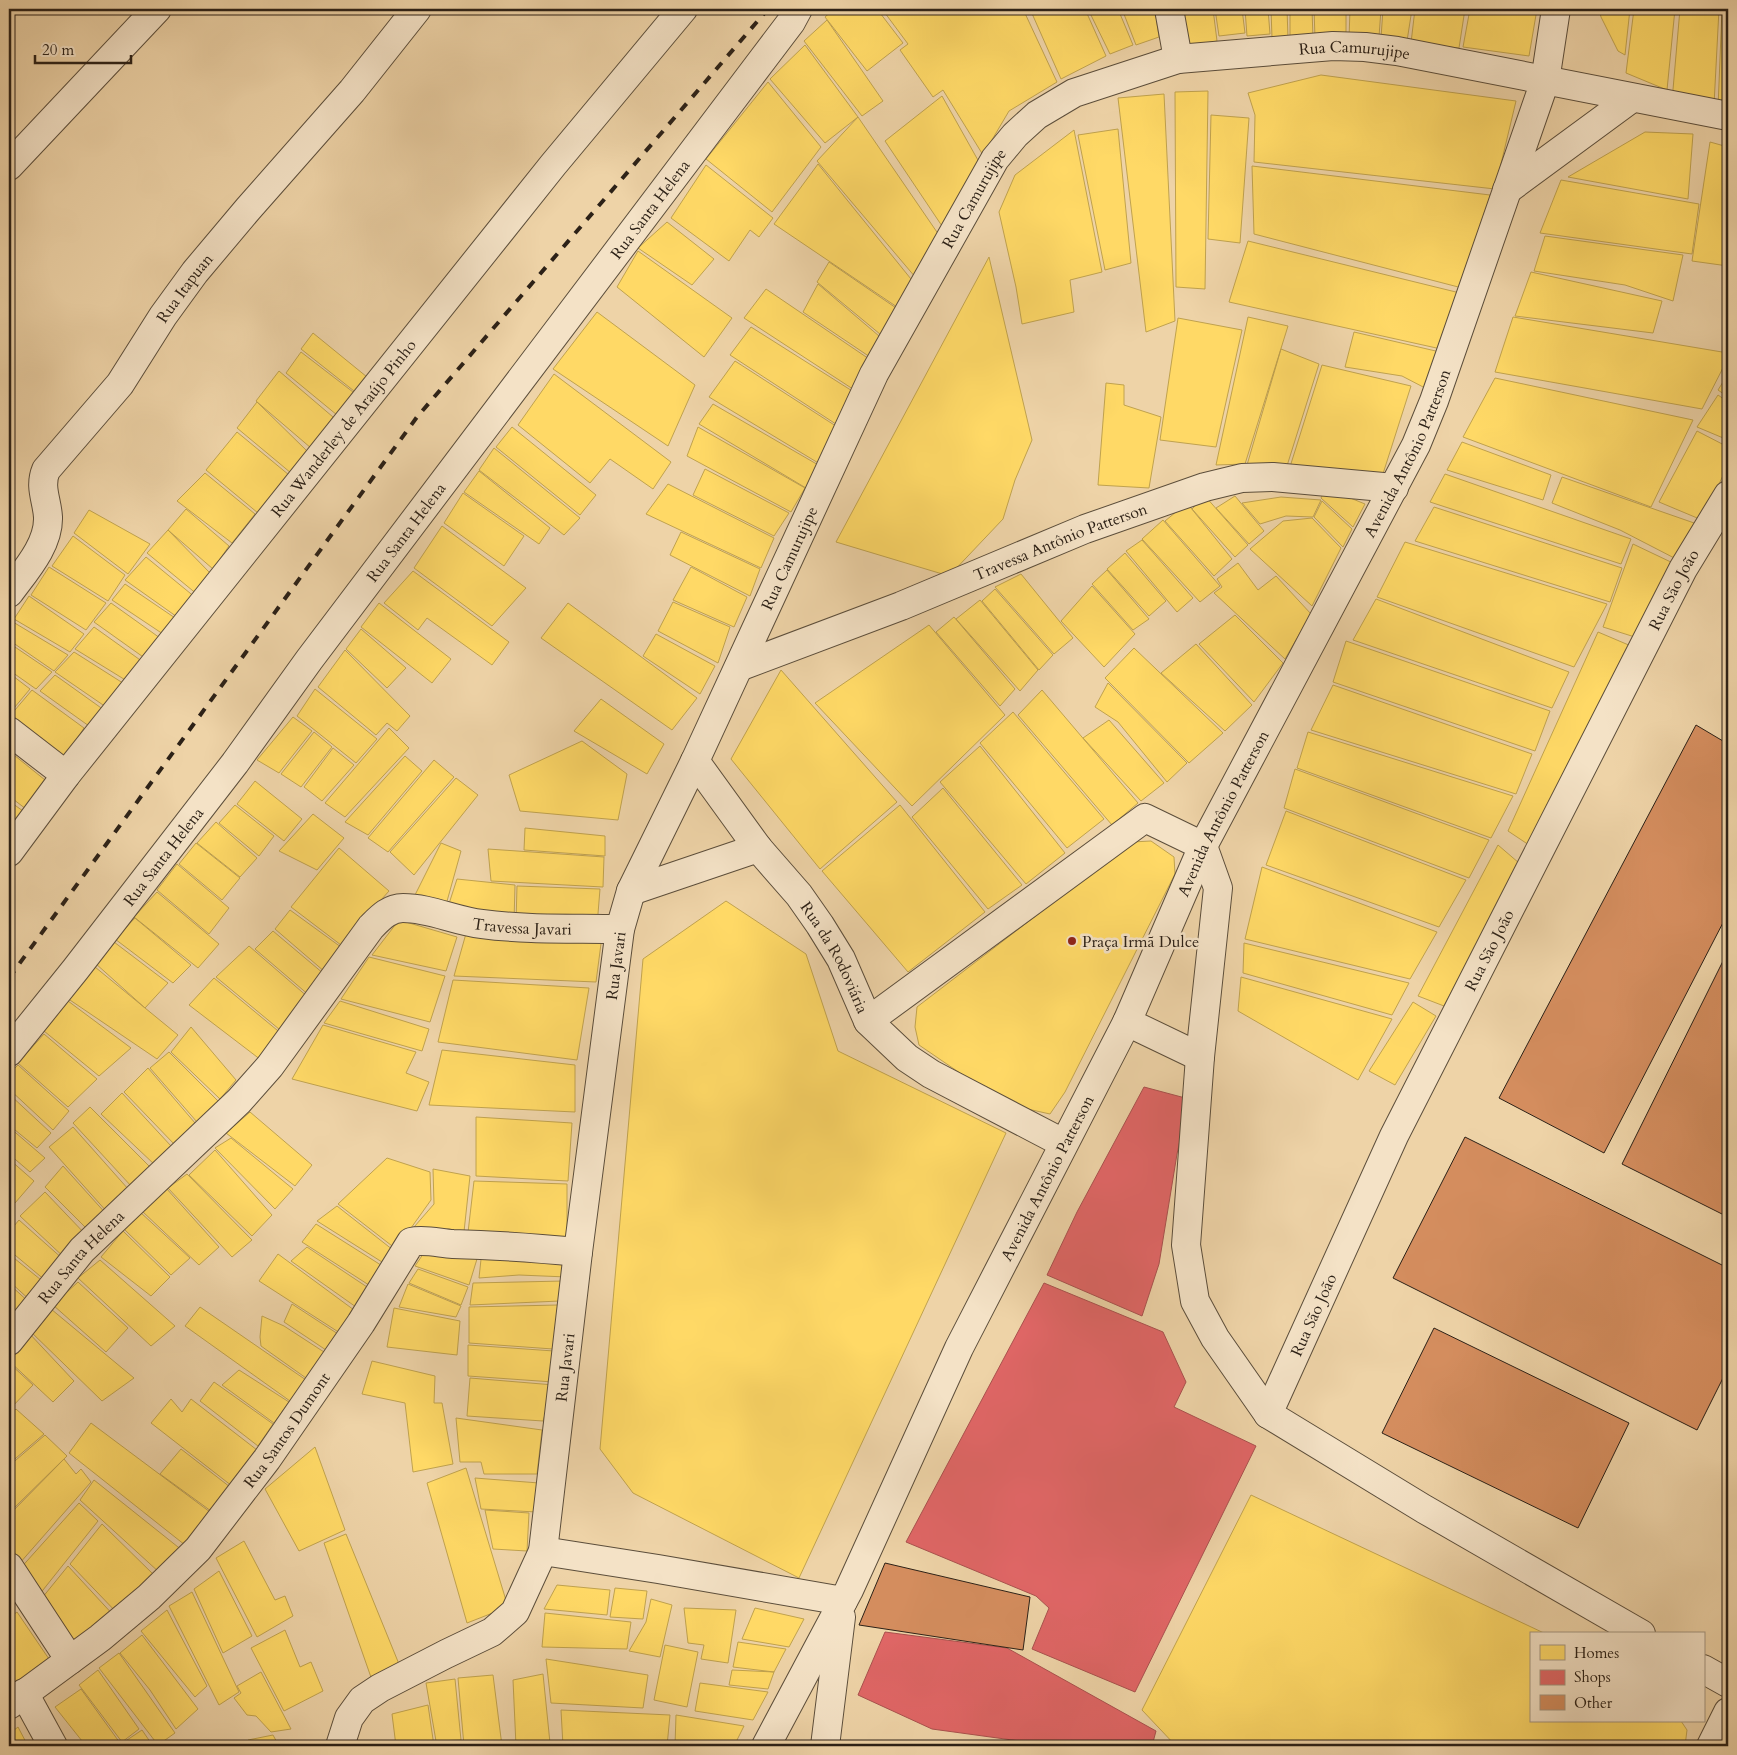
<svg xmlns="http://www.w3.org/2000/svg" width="1737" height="1755" font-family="Cardo,serif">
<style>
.homes{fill:#ffd966;stroke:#c0a24e}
.shops{fill:#e06666;stroke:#aa514e}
.building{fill:#d48d5e;stroke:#2c2117}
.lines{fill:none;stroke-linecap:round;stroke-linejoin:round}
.minor-casing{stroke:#5c4e3b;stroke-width:30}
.minor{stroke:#f4e2c6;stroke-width:28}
.rail{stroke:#2c2117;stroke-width:4;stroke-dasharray:9 9;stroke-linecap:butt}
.poi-dot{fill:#8f2418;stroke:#f4e2c6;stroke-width:2}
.labels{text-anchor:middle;stroke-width:5;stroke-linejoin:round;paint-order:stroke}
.street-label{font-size:16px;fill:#2c2117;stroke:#f4e2c6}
.poi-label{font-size:16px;fill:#2c2117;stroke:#f4e2c6;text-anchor:start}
</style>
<rect width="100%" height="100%" fill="#eed3a7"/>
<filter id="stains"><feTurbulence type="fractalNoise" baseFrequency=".004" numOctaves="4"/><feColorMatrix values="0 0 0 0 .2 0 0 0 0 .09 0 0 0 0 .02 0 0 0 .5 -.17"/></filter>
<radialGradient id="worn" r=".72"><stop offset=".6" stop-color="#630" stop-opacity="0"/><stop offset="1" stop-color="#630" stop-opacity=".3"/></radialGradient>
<!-- homes -->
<path class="homes" d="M834,9H877L903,43L867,71L825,17Z
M882,9H1023L1057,82L1009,111L983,155L943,90L933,97L900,50L908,44Z
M1030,9H1085L1106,56L1061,79Z
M1088,9H1118L1133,45L1110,54Z
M1122,9H1155L1159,37L1136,45Z
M1182,9H1213L1217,41L1189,46Z
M1215,9H1242L1245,33L1219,36Z
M1245,9H1268L1270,34L1247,36Z
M1271,9H1287L1288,38H1272Z
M1290,9H1312L1313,38L1290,37Z
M1314,9H1346V38H1315Z
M1350,9H1381L1379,37L1349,39Z
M1383,9H1412L1407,41L1381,38Z
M1415,9H1465L1459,48L1411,43Z
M1470,9H1537L1529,56L1463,47Z
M1599,9H1630L1625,55L1618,51L1601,17Z
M1634,9H1675L1667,90L1626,73Z
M1680,9H1719L1714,105L1672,101Z
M1722,9H1728V110L1718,108Z
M827,20L883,101L862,116L804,41Z
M805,45L858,117L825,143L770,79Z
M1321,75L1516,101L1495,189L1254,162L1255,115L1248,93Z
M768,82L821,147L772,212L706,159Z
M1208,91L1205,289L1176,287L1175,92Z
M1164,94L1175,321L1146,332L1118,98Z
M942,96L979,162L942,226L885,141Z
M1211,115L1249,118L1240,243L1208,239Z
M858,117L941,238L916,278L817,161Z
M1118,129L1131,263L1105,270L1078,135Z
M1074,130L1102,272L1070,280L1074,312L1022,324L1016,287L999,212L1015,175Z
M1645,132L1693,134L1688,199L1568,177Z
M1710,142L1728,147V266L1692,261Z
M818,164L915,284L900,309L774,224Z
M706,165L773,218L759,237L750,230L729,261L671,218Z
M1252,166L1490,195L1466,289L1254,234Z
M1561,180L1699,204L1692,254L1540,233Z
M667,222L714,259L692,285L638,248Z
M1545,236L1683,255L1673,301L1625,285L1534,271Z
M1248,241L1460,293L1441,349L1229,302Z
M638,251L732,318L704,357L617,287Z
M989,257L1032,440L1015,480L1003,519L949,576L836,542Z
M829,262L899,310L886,339L817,282Z
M1531,272L1662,301L1653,333L1515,316Z
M818,284L886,342L876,361L803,312Z
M766,289L875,363L859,393L744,318Z
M597,312L695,385L668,446L553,369Z
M1248,317L1288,326L1245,464L1216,465Z
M1513,317L1728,353V358L1702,409L1495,372Z
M1178,318L1242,330L1216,447L1160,440Z
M751,327L857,394L842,428L730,355Z
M1354,332L1440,352L1427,389L1402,376L1345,367Z
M313,333L367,377L354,391L301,349Z
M1281,349L1319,364L1286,469L1247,465Z
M301,352L353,392L337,415L286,373Z
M735,361L842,430L820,464L709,397Z
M1322,365L1411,386L1381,480L1289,470Z
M279,371L333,417L311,448L256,401Z
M554,374L671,462L653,489L610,459L590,483L518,425Z
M1728,374V397L1718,390Z
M1495,378L1693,420L1651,507L1463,437Z
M1106,383L1124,385V405L1161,417L1149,488L1098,485Z
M1718,395L1728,402V440L1697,427Z
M257,402L307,451L291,473L237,428Z
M713,404L820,466L806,488L699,424Z
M512,427L596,495L580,515L496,447Z
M698,427L805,488L791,512L687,456Z
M1697,431L1728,447V465L1702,520L1659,502Z
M237,432L289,475L258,513L206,470Z
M1462,442L1551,475L1543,500L1447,470Z
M494,448L580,518L564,535L479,470Z
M705,469L789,513L774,536L693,495Z
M479,471L550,528L539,544L464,492Z
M205,473L255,514L232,543L177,501Z
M1445,474L1631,539L1621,564L1430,502Z
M1562,477L1697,524L1682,562L1620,530L1552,503Z
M668,484L774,538L761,568L646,514Z
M1326,488L1365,504L1353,527L1321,498Z
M463,493L524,536L504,566L444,523Z
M1205,496L1248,545L1235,557L1192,509Z
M1235,496L1264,531L1249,544L1216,508Z
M1281,497L1321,500L1313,517L1286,516L1260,524L1242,503Z
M1322,501L1352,529L1343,547L1314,517Z
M1187,503L1232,559L1214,576L1165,521Z
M1434,507L1622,568L1610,602L1415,541Z
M186,509L229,546L213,569L168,530Z
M89,510L150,544L128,574L74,533Z
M1312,518L1341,548L1312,606L1250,549L1283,521Z
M1163,520L1220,586L1200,602L1142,539Z
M442,526L526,588L492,626L414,568Z
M168,530L210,573L198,595L147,553Z
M681,532L760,569L750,596L670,555Z
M73,536L125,575L108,601L52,566Z
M1142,540L1193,598L1177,612L1126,551Z
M1405,542L1607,604L1574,667L1377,597Z
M1633,544L1675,564L1638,638L1603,627Z
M1125,553L1166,601L1149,616L1107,569Z
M146,557L196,598L180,619L125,580Z
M1238,563L1258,590L1276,576L1311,614L1285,659L1214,593L1222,587L1217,579Z
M49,567L106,603L86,630L31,595Z
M691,567L747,597L734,627L673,600Z
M1107,570L1149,619L1133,630L1092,584Z
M413,571L509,642L492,665L427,618L418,630L384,603Z
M1021,574L1073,638L1054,654L995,587Z
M125,584L178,620L163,634L112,600Z
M1092,586L1135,634L1104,667L1061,621Z
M995,589L1053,655L1039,670L982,601Z
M29,596L84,634L70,652L14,619Z
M1376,599L1569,672L1552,708L1353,640Z
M980,600L1038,670L1020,691L956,619Z
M673,602L730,627L718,663L658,631Z
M111,603L160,638L146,659L94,622Z
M379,603L451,659L432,683L361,627Z
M568,603L697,698L672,730L541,638Z
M1235,615L1283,663L1254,702L1199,644Z
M954,617L1015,689L1000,706L936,632Z
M13,622L68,655L54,671L9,640V628Z
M929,625L1005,715L912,806L815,703Z
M94,627L143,662L127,681L75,649Z
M361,629L406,668L387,688L346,649Z
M1598,632L1631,646L1529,845L1508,831Z
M656,634L715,666L700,694L643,656Z
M1346,641L1550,711L1535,751L1333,682Z
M9,643L52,672L36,689L9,670Z
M1196,644L1252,705L1225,731L1161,673Z
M1134,648L1223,733L1189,763L1105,678Z
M345,650L410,716L397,731L387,723L376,735L318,687Z
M74,652L126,685L106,707L55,672Z
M781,670L897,802L820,869L731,759Z
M9,673L30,689L9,714Z
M55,675L104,710L89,726L40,691Z
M1108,683L1187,763L1167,782L1118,722L1095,707Z
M1333,685L1532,754L1516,794L1311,730Z
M315,689L377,739L356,763L297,716Z
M32,690L84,728L62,761L9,717Z
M1042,690L1138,803L1112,825L1018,715Z
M601,699L664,744L647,774L574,731Z
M1013,712L1104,819L1067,848L980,743Z
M293,717L312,731L279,773L257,760Z
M1109,720L1164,783L1141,801L1083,738Z
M389,728L409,748L345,817L325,803Z
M314,732L332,747L301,787L281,774Z
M1308,732L1513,796L1491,838L1297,768Z
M582,741L627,774L618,820L520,811L509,775Z
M980,746L1065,853L1026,884L940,782Z
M333,748L354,765L322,801L304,787Z
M9,751L50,784L26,809L9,796Z
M405,756L422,771L368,835L345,822Z
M434,760L454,777L388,852L368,838Z
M1295,769L1489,840L1469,878L1284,808Z
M456,778L478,795L414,875L390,852Z
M255,781L302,819L284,841L237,804Z
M943,788L1022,885L988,909L912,817Z
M9,801L23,811L9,829Z
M235,805L274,836L259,856L219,823Z
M900,805L985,912L908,972L822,871Z
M1286,811L1466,880L1439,927L1266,865Z
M313,814L344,838L317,870L279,851Z
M216,822L257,858L240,877L197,843Z
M525,828L605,836V856L524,850Z
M1151,841L1174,857L1175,874L1065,1092L1050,1114L1023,1108L979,1086L919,1045L915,1027L917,1007L1132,842Z
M196,843L240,878L222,900L179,864Z
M441,843L461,851L444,912L411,903Z
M1498,845L1519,863L1444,1006L1418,996Z
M339,848L389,891L341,945L291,907Z
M488,849L604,857L603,887L491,881Z
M177,864L229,908L209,934L157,890Z
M1262,867L1437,932L1410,979L1245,939Z
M457,879L515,885L514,922L446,913Z
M517,886L600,889L597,926L516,923Z
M157,892L219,944L198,968L134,917Z
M726,901L806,954L838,1051L1006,1133L799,1578L633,1493L600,1449L643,959Z
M290,910L345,950L325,972L275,929Z
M135,918L191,965L173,983L115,939Z
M399,920L457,937L446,971L372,955Z
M467,930L602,936L596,982L454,976Z
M273,931L324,974L310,996L255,949Z
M114,942L168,983L145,1008L95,963Z
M1244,943L1409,983L1392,1015L1243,973Z
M249,946L309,998L285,1034L216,977Z
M369,957L445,976L430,1022L341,999Z
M95,967L178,1035L157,1059L67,998Z
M1241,977L1392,1019L1358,1080L1238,1011Z
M214,978L283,1035L261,1060L189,1005Z
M453,980L589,988L577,1060L438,1042Z
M68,1001L131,1048L99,1076L44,1031Z
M340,1001L429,1029L422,1051L324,1023Z
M1413,1002L1436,1016L1395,1085L1369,1071Z
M323,1025L416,1052L406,1073L429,1082L417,1111L292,1079Z
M191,1027L236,1080L220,1099L171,1052Z
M44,1034L97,1079L68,1107L18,1063Z
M442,1050L575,1065V1112L429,1105Z
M169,1052L219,1102L197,1122L150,1068Z
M18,1065L69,1111L53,1130L9,1089V1074Z
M148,1068L195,1123L175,1145L124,1092Z
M122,1093L171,1146L155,1165L101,1114Z
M9,1094L51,1133L37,1148L9,1125Z
M90,1107L152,1169L132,1187L73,1123Z
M250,1112L312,1165L295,1186L226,1133Z
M476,1117L572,1123L568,1181L476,1176Z
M9,1127L45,1158L30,1172L9,1154Z
M73,1127L129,1190L108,1213L49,1147Z
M231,1138L293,1189L275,1209L215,1148Z
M215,1150L272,1215L252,1236L189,1175Z
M387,1158L430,1172L431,1200L396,1249L338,1204Z
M9,1159L34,1181L15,1203L9,1196Z
M63,1166L108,1216L92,1234L45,1187Z
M433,1169L470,1176L463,1241L408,1234L434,1204Z
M187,1174L252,1240L232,1257L168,1188Z
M474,1181L567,1184V1243L467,1241Z
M166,1188L219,1247L199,1265L142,1211Z
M45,1192L87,1236L67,1260L20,1216Z
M337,1206L393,1250L382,1262L317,1221Z
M140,1212L190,1258L171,1275L123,1228Z
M19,1220L64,1260L46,1281L9,1250V1232Z
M316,1224L384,1267L372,1287L302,1242Z
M123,1231L170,1277L151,1296L101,1257Z
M307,1247L370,1289L356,1307L291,1261Z
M428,1247L477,1259L469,1285L415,1266Z
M482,1250L568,1254L567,1277L519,1275L479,1278Z
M9,1254L46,1284L32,1302L9,1281Z
M278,1254L354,1310L340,1333L259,1281Z
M100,1260L175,1326L151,1346L78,1278Z
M418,1269L468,1287L461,1305L409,1283Z
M564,1281L560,1301L470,1305L473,1283Z
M78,1282L128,1328L106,1352L53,1305Z
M9,1284L31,1304L17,1320L9,1312Z
M408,1284L461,1306L456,1317L399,1307Z
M292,1304L338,1334L326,1350L284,1322Z
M558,1305L553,1349L469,1343V1307Z
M200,1307L306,1380L290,1401L185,1326Z
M394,1308L460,1321L457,1355L387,1347Z
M51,1309L134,1378L102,1401L28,1329Z
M262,1316L284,1326L324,1352L306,1378L261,1346L260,1337Z
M27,1331L74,1381L53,1402L9,1361V1351Z
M468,1345L554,1351L553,1382L468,1376Z
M372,1361L435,1376L434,1403H442L453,1464L413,1472L405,1403L362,1394Z
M9,1363L33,1385L9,1410Z
M239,1370L289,1402L274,1423L222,1385Z
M470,1378L554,1385L543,1421L467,1416Z
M214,1382L273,1424L258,1446L200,1401Z
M171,1399L182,1412L191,1399L257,1450L232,1486L151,1423Z
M16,1409L44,1434L9,1464V1416Z
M456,1418L542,1430L537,1474H484L481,1462H460Z
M91,1423L210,1512L185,1545L69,1453Z
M45,1435L67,1456L9,1513V1466Z
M315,1447L345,1530L299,1551L265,1489Z
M181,1449L230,1487L211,1511L160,1474Z
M64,1459L76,1474L81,1469L91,1482L19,1564L9,1552V1515Z
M466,1468L508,1607L467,1623L427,1483Z
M475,1478L539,1483L536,1512L481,1509Z
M94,1480L183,1551L160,1573L80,1500Z
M1251,1495L1546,1634H1531V1721H1681L1687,1730L1685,1746H1176L1142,1710Z
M79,1503L98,1521L39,1595L18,1571Z
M485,1510L529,1513L527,1551L493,1549Z
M102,1524L156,1577L120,1616L70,1564Z
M346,1534L401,1669L373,1683L324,1543Z
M244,1541L275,1600L285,1596L293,1616L257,1637L216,1558Z
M68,1566L116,1618L77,1650L42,1598Z
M219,1571L252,1636L223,1653L194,1589Z
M557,1585L610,1590L607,1615L544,1609Z
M615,1588L647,1591L643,1619L610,1617Z
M192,1592L239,1692L219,1705L169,1606Z
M651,1599L672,1605L660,1657L629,1651L646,1622Z
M684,1608L736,1610L728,1663L701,1659L704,1645L688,1643Z
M755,1608L804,1619L789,1647L742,1639Z
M167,1610L207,1686L195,1697L141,1631Z
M17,1612L51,1662L15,1687L9,1677V1618Z
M545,1613L631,1622L627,1649L542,1647Z
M285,1630L300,1667L311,1662L323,1691L284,1711L251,1648Z
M142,1635L198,1709L176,1729L150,1690L120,1653Z
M738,1642L786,1649L774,1672L733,1667Z
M665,1645L698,1652L687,1707L654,1700Z
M119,1653L175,1733L158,1745L99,1668Z
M546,1659L648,1675L643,1708L551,1703Z
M98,1670L139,1729L122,1742L79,1685Z
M732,1670L774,1672L768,1689L729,1685Z
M261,1672L291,1729L271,1732L256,1716L247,1715L234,1698L241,1693L237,1686Z
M543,1674L550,1743L531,1746H516L513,1680Z
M493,1675L502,1746H464L458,1678Z
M455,1679L461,1740L436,1741L426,1683Z
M700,1683L768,1692L753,1720L695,1711Z
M81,1689L120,1743L115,1746H86L55,1707Z
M428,1705L434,1746H396L392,1714Z
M561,1710L670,1715L667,1746H563Z
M676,1715L744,1726L734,1746H675Z
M18,1727L28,1746H9V1734Z
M142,1730L153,1746H118Z
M273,1735L279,1746H249L248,1740Z"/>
<!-- shops -->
<path class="shops" d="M1144,1087L1189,1099L1177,1154L1159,1264L1142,1316L1047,1275L1077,1212Z
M1044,1283L1163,1332L1186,1382L1174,1407L1256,1446L1135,1692L1032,1649L1049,1608L1036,1596L906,1542Z
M885,1632L1007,1648L1156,1731L1152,1746H1056L932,1729L858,1695Z"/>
<!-- building -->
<path class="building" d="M1696,725L1728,744V913L1604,1153L1499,1098Z
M1728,951V1217L1622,1164Z
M1465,1137L1728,1268V1368L1697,1430L1393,1278Z
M1434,1328L1629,1423L1578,1528L1382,1433Z
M885,1563L1030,1597L1023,1650L859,1625Z"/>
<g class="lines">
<!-- minor casing -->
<g class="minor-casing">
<g id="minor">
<path d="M1169,9L1178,59"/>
<path d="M9,166L157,9"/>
<path d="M1507,190L1632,98"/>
<path id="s1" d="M9,593C25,571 49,545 48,517C47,500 39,487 46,470L120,384L163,316L195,272L248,209L352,91L417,9"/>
<path id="s2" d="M739,667L901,606L1085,529L1205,487L1242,478L1273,477L1394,488"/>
<path d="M9,731L66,775"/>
<path id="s3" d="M695,761L758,848L799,895L820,925L841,959L868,1021L907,1058L931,1074L1063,1143"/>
<path d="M1203,846L1218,888L1200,1057L1186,1245L1195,1301L1215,1338L1268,1414L1424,1509L1641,1634"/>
<path id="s4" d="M9,852L66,775L553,165L683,9"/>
<path d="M631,891L758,848"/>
<path d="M868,1021L1145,818L1203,846"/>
<path d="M1127,1022L1200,1057"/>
<path id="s5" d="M9,1052L75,970L235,763L309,660L763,59L791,22L798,9"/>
<path id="s6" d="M9,1341L82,1250L239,1101L270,1066L371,927C380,918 389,908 403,908C430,908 455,921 482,924C527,930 574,928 620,929"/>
<path id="s7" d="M1268,1414L1394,1136L1683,569L1728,495"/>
<path d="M543,1551L658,1569L843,1601"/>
<path d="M9,1567L70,1660"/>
<path d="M1703,1669L1728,1683"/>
<path d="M24,1693L53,1746"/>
<path id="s8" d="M9,1705L100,1638L149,1597L198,1549L267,1459L361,1323L411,1242C424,1239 439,1243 453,1244C495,1245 536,1248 578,1252"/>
<path id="s9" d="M340,1746L349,1718L362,1700L380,1688L446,1654L492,1632L515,1612L543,1551L578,1252L620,929L631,891L695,761L874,374L995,159L1015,135L1037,115L1074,93L1178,59L1333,46L1365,47L1397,51L1728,116"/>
<path id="s10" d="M766,1746L849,1590L959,1348L1127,1022L1203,846L1416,445L1434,401L1545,81L1556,9"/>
<path d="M825,1746L841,1617"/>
<path d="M1711,1746L1728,1712"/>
</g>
</g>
<!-- minor -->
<use href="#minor" class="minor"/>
<!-- rail -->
<path class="rail" d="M9,978L417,417L768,9"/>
</g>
<!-- markers -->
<circle class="poi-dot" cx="1072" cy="941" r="5"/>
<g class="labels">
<!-- street labels -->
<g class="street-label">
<text dy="6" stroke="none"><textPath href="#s9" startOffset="2171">Rua Camurujipe</textPath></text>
<text dy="6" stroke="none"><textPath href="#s9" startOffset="1736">Rua Camurujipe</textPath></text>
<text dy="6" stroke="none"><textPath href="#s5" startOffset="1059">Rua Santa Helena</textPath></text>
<text dy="6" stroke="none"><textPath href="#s1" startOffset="364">Rua Itapuan</textPath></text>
<text dy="6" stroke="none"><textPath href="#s4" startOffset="540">Rua Wanderley de Araújo Pinho</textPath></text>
<text dy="6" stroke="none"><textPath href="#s10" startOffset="1444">Avenida Antônio Patterson</textPath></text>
<text dy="6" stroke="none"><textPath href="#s5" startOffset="654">Rua Santa Helena</textPath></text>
<text dy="6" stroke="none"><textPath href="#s2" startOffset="345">Travessa Antônio Patterson</textPath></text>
<text dy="6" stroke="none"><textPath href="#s9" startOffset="1331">Rua Camurujipe</textPath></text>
<text dy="6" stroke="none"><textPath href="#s7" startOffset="919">Rua São João</textPath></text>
<text dy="6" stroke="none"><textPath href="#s10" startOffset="1039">Avenida Antônio Patterson</textPath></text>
<text dy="6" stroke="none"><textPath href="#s5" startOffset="249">Rua Santa Helena</textPath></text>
<text dy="6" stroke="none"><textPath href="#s6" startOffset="711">Travessa Javari</textPath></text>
<text dy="6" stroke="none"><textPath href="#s7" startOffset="514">Rua São João</textPath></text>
<text dy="6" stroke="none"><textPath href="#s3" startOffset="242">Rua da Rodoviária</textPath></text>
<text dy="6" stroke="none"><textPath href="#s9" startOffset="886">Rua Javari</textPath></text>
<text dy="6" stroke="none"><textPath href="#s10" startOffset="634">Avenida Antônio Patterson</textPath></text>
<text dy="6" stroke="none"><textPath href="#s6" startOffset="111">Rua Santa Helena</textPath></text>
<text dy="6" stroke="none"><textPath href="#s7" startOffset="109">Rua São João</textPath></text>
<text dy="6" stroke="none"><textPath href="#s9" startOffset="481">Rua Javari</textPath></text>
<text dy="6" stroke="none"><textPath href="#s8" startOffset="394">Rua Santos Dumont</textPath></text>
</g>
<!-- poi labels -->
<g class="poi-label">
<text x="1082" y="947">Praça Irmã Dulce</text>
</g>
</g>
<!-- margin -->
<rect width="1737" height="1755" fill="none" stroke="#eed3a7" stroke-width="30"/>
<rect x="10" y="10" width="1717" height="1735" fill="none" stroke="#2c2117" stroke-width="2.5"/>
<rect x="15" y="15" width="1707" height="1725" fill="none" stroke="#2c2117"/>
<!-- legend -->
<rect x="1530" y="1632" width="175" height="90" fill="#f4e2c6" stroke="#a49580"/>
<rect x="1540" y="1645" width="25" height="15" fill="#ffd966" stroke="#a49580"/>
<text x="1574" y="1658" font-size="15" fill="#2c2117">Homes</text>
<rect x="1540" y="1670" width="25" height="15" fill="#e06666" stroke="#a49580"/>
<text x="1574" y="1682" font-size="15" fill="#2c2117">Shops</text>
<rect x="1540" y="1695" width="25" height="15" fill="#d48d5e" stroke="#a49580"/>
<text x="1574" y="1708" font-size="15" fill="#2c2117">Other</text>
<!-- scale -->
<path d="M35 55v8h96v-8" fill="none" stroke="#2c2117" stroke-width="2.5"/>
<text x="42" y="55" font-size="15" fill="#2c2117" stroke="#f4e2c6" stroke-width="4" paint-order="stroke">20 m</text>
<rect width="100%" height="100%" filter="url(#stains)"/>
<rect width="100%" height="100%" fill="url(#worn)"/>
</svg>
